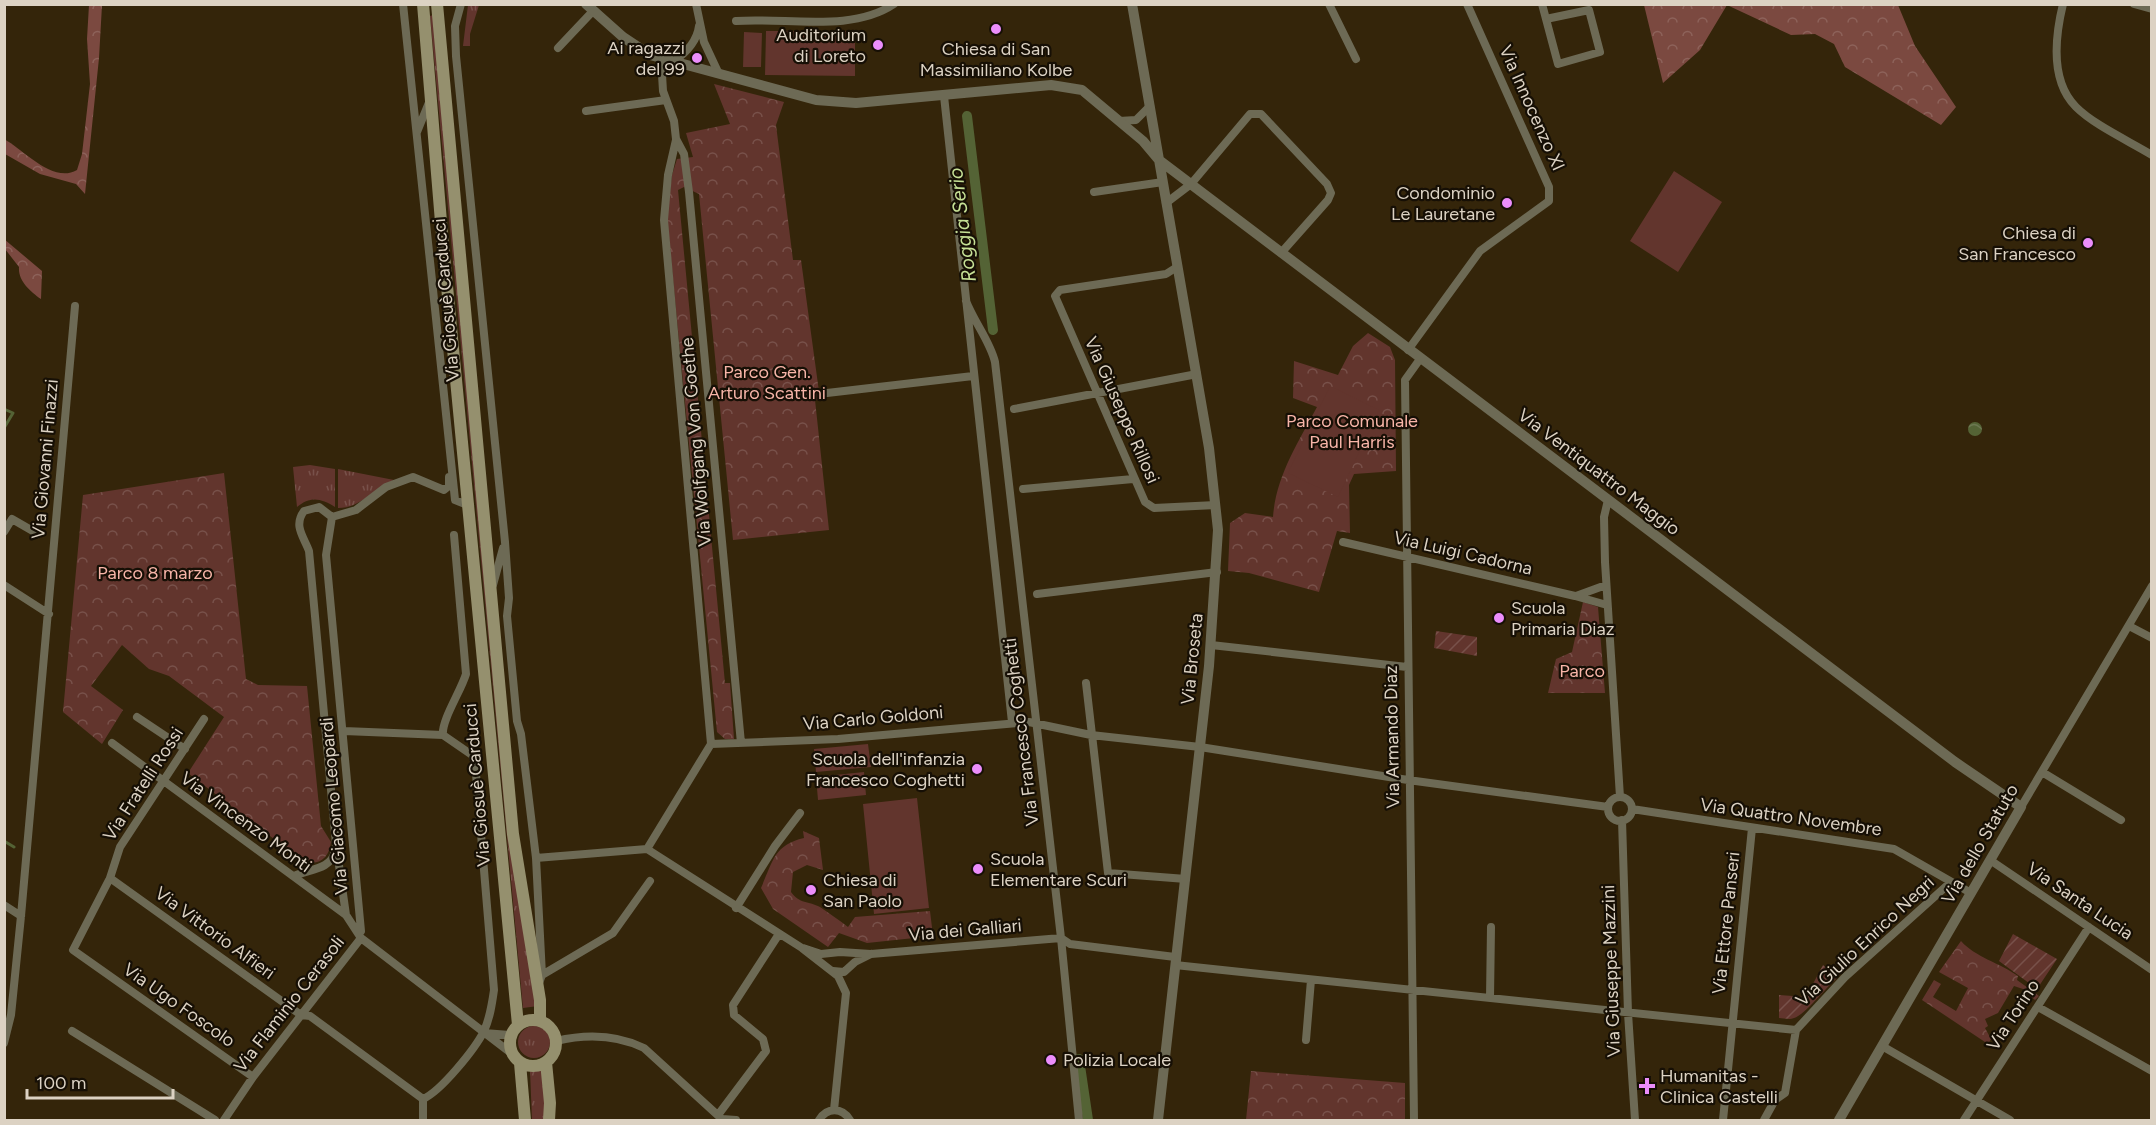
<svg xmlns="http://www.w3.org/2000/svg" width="2156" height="1125" font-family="Figtree,sans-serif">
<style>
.grass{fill:url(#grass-tufts)}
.forest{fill:url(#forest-crowns)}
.park{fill:url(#park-crowns)}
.garden{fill:url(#garden-furrows)}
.pitch{fill:#62352d}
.water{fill:url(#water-waves)}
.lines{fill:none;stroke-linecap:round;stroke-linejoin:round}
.stream{stroke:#546335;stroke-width:3}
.canal{stroke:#546335;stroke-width:10}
.minor{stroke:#6d6a55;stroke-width:8}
.tertiary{stroke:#6d6a55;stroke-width:10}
.secondary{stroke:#95906e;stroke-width:12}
.poi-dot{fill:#eb8dfb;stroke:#160f05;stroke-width:2}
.labels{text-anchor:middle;stroke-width:4.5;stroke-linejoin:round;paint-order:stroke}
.poi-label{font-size:18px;fill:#dcd2c3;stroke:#160f05;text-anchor:end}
.street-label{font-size:18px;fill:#dcd2c3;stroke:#160f05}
.park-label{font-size:18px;fill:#f8b5a8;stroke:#160f05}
.water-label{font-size:20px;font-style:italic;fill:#c7e196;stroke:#160f05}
</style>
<defs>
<pattern id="grass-tufts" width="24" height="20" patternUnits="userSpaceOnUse" patternTransform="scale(1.5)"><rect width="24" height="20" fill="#62352d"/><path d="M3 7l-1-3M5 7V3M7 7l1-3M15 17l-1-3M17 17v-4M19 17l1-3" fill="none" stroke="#78514a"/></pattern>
<pattern id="forest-crowns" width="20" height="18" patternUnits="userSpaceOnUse" patternTransform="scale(1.5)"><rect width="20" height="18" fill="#7b4940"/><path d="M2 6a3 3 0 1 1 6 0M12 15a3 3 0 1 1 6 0" fill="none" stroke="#8d625a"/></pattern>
<pattern id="park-crowns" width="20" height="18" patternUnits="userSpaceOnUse" patternTransform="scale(1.5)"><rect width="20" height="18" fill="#62352d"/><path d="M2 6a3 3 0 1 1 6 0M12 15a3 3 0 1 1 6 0" fill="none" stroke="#78514a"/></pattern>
<pattern id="garden-furrows" width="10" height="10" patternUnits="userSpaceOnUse" patternTransform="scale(1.5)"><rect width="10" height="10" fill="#62352d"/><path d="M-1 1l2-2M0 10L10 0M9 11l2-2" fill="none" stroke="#78514a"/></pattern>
<pattern id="water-waves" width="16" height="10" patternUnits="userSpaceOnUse" patternTransform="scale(1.5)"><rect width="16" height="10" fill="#546335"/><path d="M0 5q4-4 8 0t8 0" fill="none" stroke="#6c7851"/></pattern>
</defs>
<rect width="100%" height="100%" fill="#34250a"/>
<!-- grass -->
<path class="grass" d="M468,5H479L470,34V46H463Z
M433,15L511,842L538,1006L523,1008L430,16Z
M310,465L335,469V507C321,498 310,496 297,507L293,467Z
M338,469L394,480C373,489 361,508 338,508Z
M518 1042a16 16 0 1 1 32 0a16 16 0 1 1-32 0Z
M545,1069L547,1120H532L530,1070Z"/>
<!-- forest -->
<path class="forest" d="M89,5H102L99,58L85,194L76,184L40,174L5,154L4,139C24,150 53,184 77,170L82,154L90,84L87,39Z
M1644,5H1898L1915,46L1956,107L1941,125L1845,67L1834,44L1815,34L1791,35L1727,5L1700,50L1663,83Z
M4,239L42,271L41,299C30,291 18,281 19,267L5,249Z"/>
<!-- park -->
<path class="park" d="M714,84L784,102L776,125L793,260H801L820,399L815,400L829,530L733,540L699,194L684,187L678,190L725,683H730L734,739H725L717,732L667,217L672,175L677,159L693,157L686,133L730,124Z
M1368,333L1390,347L1395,360L1396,471L1354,474L1349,485L1350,533L1337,531L1319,592L1249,573L1228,571L1230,523L1245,513L1273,517C1276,476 1298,443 1317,407L1293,398L1294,361L1338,375L1353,346Z
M224,473L246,679L258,685L307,686L321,826L331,842C329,860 316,868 300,859L188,773L224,717L169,676L149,669L122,645L91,686L123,710L102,744L63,712L83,495Z
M1583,602L1598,607L1605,693H1548L1556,659L1572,652Z
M803,831L819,838L823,870L807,865L793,872L791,892C799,904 809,901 820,907C829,913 839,920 848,927L855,917L930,911L933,936L867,943L839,933L828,947L773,909L761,888C773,861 774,845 804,838Z
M1961,941C1975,957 2000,963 2018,976L2017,980L2039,996L2035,1000L2023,989L2014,986L1998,1013L1985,1019L1988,1026L1985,1028L1991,1039L1988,1044L1922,1000L1934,980L1941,984L1933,997L1956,1011L1968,988L1939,972Z
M1251,1071L1405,1083V1120H1246Z"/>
<!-- garden -->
<path class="garden" d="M1436,631L1477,637V656L1434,648Z
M2013,934L2057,959L2037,989L1999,961Z
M1823,965L1837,978C1826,987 1805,1015 1794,1018C1789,1020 1784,1018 1779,1018V995L1806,997Z"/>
<!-- pitch -->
<path class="pitch" d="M766,31H855V76L765,75Z
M744,32L762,33L761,67H743Z
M1674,171L1722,202L1678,272L1630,241Z
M1330,386L1379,410L1338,497L1288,473Z
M868,744L871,767L816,772L814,749Z
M864,772L866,795L818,800L816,777Z
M917,798L929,908L874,914L863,804Z"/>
<!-- water -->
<path class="water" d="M1968 429a7 7 0 1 1 14 0a7 7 0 1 1-14 0Z"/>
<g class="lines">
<!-- stream -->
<path class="stream" d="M4,409L13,413L4,428
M4,841L14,847"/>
<!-- canal -->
<path class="canal" d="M967,116L993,330
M1079,1059L1088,1120"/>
<!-- minor -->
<path class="minor" d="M403,4L454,490L455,500L470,506
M461,4L455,26L456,56L505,542L509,598L507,616L517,721L521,734L536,858L542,975L538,986
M696,4L704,42L718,72
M1329,4L1356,59
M1542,4L1558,64L1600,52L1589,10L1546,19
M2063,4C2055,37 2050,81 2076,107C2094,125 2129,141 2152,155
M2134,4L2152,9
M736,21C786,17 851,33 894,4
M558,48L593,11
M661,58L663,91L674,121L676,139L684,154L689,192L741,743
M673,62C686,53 697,42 699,26
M944,96L1012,722
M586,111L666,100
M1119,121L1136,120L1150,106
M417,132L430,100
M676,140L668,175L664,220L711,744
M1094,192L1163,182
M1166,203L1191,184L1250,114H1261L1327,184L1331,193L1328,200L1281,253
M1177,267L1166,274L1060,290L1055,296L1145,502L1154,508L1216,505
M966,301C974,322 990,341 995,362L1061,938L1079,1120
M1408,350L1480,251L1549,201V187L1467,4
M827,393L973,376
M1014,409L1197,374
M1023,489L1133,479
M1608,500L1604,517L1605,562L1620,797
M332,517L319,507L304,511C293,526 304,537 309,551L336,844L346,915
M332,517L326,555L361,931
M332,517L356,510L386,487L413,477L444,490L449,486V477
M4,532L12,519L38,534
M1343,542L1575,596L1607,605
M4,585L49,614
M493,585L503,548
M1037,594L1217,572
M1576,596L1606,585
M2129,626L2152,638
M1211,645L1407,667
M1086,683L1108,873L1186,879
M137,717L185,749
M204,719L120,847L110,878L73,950L253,1077
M344,731L443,735L472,755L475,762L494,990C492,1004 490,1018 484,1031C475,1049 441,1091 423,1099
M443,735C441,721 461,691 466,674L454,535
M112,743L346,915L361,938L511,1053
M711,744L838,739L1029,722L1091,735L1200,747L1408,780L1608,807
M2042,772L2121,820
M1608 809a12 12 0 1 1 24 0a12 12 0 1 1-24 0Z
M2021,807L2152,586
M1632,809L1894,849L1971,893
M1622,820L1628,1013L1635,1120
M647,849L802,948L838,976L846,993L834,1110
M536,858L647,849L711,744
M1990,860L2152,970
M294,876C309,869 331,870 335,851
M110,878L301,1015L310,1016L423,1099
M4,905L21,916
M736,908L775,846L800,813
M1061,938L1070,944L1175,957
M803,948L821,954L840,952L871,954L1061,938
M1175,965L1796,1030
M833,971L844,972L855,962L871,954
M542,975L613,933L650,881
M1490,998L1491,927
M2038,1007L2152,1071
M72,1031L215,1120
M484,1033L511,1035
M1306,1040L1311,980
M556,1041C586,1034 615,1034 644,1048L723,1120
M4,1043L11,1015L21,916L75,306
M1882,1046L2010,1120
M718,1115L766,1051L763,1039L734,1015L733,1005L779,934
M722,1119L736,1120
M224,1120L253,1077L361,938
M423,1120V1099
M819,1120C827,1107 842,1107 850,1120
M1414,1120L1405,380L1420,359
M1723,1120L1752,828
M1764,1120L1775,1100L1785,1093L1796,1030L1845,977L1951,882
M1964,1120L2089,927"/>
<!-- tertiary -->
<path class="tertiary" d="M586,4L623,37L650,55L816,100L856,103L1051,85L1082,90L1143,141L1159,160L1955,762L2021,807L1839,1120
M1132,4L1209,448L1218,530L1209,666L1158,1120"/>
<!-- secondary -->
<path class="secondary" d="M423,4L442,234L518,1025
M437,4L513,834L540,1000V1020
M510 1043a23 23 0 1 1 46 0a23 23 0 1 1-46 0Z
M546,1062L550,1103L549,1120
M520,1063L525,1120"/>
</g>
<!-- markers -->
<g class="poi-dot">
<circle cx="996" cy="29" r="6"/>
<circle cx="878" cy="45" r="6"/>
<circle cx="697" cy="58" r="6"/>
<circle cx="1507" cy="203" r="6"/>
<circle cx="2088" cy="243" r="6"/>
<circle cx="1499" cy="618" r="6"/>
<circle cx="977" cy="769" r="6"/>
<circle cx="978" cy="869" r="6"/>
<circle cx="811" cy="890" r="6"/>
<circle cx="1051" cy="1060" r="6"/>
<path d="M1644 1077h6v6h6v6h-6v6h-6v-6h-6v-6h6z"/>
</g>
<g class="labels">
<!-- poi labels -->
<g class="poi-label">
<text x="866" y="41">Auditorium<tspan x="866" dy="21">di Loreto</tspan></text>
<text x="685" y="54">Ai ragazzi<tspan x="685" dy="21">del 99</tspan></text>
<text x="996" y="55" text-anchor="middle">Chiesa di San<tspan x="996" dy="21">Massimiliano Kolbe</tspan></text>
<text x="1495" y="199">Condominio<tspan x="1495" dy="21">Le Lauretane</tspan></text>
<text x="2076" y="239">Chiesa di<tspan x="2076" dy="21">San Francesco</tspan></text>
<text x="1511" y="614" text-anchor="start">Scuola<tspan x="1511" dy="21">Primaria Diaz</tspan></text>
<text x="965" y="765">Scuola dell'infanzia<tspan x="965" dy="21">Francesco Coghetti</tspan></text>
<text x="990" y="865" text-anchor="start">Scuola<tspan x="990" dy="21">Elementare Scuri</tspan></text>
<text x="823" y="886" text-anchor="start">Chiesa di<tspan x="823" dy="21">San Paolo</tspan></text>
<text x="1063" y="1066" text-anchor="start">Polizia Locale</text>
<text x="1660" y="1082" text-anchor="start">Humanitas -<tspan x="1660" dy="21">Clinica Castelli</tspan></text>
</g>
<!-- street labels -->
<g class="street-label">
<text transform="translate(1532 108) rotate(66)" y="6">Via Innocenzo XI</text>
<text transform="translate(446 300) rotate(-95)" y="6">Via Giosuè Carducci</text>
<text transform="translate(1122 410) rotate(66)" y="6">Via Giuseppe Rillosi</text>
<text transform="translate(696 442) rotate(-95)" y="6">Via Wolfgang Von Goethe</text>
<text transform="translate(45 459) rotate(-85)" y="6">Via Giovanni Finazzi</text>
<text transform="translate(1599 472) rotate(37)" y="6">Via Ventiquattro Maggio</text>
<text transform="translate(1463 553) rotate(13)" y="6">Via Luigi Cadorna</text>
<text transform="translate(1192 659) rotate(-84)" y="6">Via Broseta</text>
<text transform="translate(873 718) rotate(-5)" y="6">Via Carlo Goldoni</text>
<text transform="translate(1021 732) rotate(-97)" y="6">Via Francesco Coghetti</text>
<text transform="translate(1392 737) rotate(-91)" y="6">Via Armando Diaz</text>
<text transform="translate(143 784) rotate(-57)" y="6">Via Fratelli Rossi</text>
<text transform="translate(477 785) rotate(-95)" y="6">Via Giosuè Carducci</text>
<text transform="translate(334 806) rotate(-95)" y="6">Via Giacomo Leopardi</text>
<text transform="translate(1791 817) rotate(8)" y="6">Via Quattro Novembre</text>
<text transform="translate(246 822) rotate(36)" y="6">Via Vincenzo Monti</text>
<text transform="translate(1980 844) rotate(-60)" y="6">Via dello Statuto</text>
<text transform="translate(2080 901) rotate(34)" y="6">Via Santa Lucia</text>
<text transform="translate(1726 923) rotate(-84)" y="6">Via Ettore Panseri</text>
<text transform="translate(965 930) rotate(-5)" y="6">Via dei Galliari</text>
<text transform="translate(215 933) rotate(36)" y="6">Via Vittorio Alfieri</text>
<text transform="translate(1865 941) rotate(-43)" y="6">Via Giulio Enrico Negri</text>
<text transform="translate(1611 971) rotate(-92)" y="6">Via Giuseppe Mazzini</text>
<text transform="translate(289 1004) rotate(-52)" y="6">Via Flaminio Cerasoli</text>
<text transform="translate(179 1005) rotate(35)" y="6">Via Ugo Foscolo</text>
<text transform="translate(2013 1015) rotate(-57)" y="6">Via Torino</text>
</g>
<!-- park labels -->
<g class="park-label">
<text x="767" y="378">Parco Gen.<tspan x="767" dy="21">Arturo Scattini</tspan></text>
<text x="1352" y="427">Parco Comunale<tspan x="1352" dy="21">Paul Harris</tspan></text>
<text x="155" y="579">Parco 8 marzo</text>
<text x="1582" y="677">Parco</text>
</g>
<!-- water labels -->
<g class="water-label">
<text transform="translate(962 225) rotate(-97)" y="7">Roggia Serio</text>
</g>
</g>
<!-- border -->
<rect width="2156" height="1125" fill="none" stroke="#dcd2c3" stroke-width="12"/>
<!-- scale -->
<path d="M27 1089v9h146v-9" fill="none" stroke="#dcd2c3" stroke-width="3"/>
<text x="36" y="1089" font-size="18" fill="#dcd2c3" stroke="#160f05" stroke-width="4.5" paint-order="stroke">100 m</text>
</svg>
